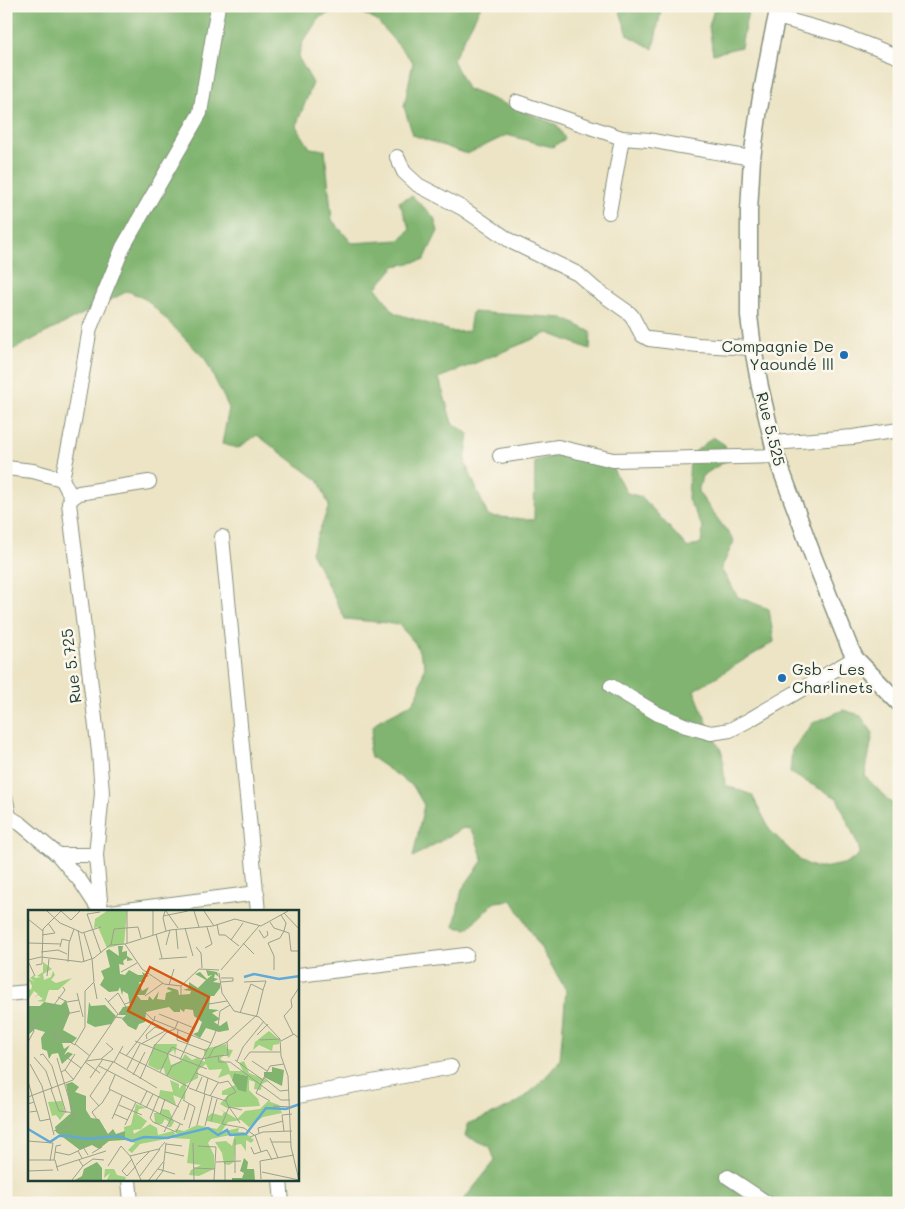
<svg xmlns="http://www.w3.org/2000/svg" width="905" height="1209" font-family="Mali,sans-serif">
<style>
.forest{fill:#80b46f;stroke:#507852}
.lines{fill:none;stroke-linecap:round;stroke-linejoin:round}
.minor-casing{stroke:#86907c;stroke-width:16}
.tertiary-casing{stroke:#86907c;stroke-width:19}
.minor{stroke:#fff;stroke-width:14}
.tertiary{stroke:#fff;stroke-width:16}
.poi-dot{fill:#1f6fb2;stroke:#fbf7ec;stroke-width:2}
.labels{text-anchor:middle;stroke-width:5;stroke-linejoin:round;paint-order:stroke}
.poi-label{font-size:16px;fill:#1f3d34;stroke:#fbf7ec;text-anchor:end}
.street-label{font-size:16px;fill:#1f3d34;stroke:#fbf7ec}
.inset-river{fill:none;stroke:#61aad8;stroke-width:2.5}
.inset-road{fill:none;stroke:#9aa18b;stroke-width:1}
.view{fill:#d45610;fill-opacity:0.15;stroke:#d45610;stroke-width:2.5}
.inset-edge{fill:none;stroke:#1f3d34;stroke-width:2.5}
</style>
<rect width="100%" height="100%" fill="#fbf7ec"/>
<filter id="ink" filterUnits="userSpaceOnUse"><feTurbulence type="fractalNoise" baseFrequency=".02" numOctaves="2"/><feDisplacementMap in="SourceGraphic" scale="10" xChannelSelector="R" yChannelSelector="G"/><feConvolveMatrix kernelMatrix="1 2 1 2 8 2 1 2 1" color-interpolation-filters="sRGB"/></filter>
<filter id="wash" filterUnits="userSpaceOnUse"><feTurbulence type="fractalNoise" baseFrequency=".0096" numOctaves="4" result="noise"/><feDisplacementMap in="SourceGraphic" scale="20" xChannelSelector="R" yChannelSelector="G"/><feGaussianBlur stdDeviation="1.12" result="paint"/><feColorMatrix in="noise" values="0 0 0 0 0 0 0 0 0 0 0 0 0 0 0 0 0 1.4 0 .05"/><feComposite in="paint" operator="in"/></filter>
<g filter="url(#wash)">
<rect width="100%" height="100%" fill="#ece4c5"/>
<!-- forest -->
<path class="forest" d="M6,6H348L320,17L303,42L298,57L313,83L296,126L310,148L325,150L332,220L352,243L399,240L410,229L399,202L412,196L434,217L438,231L424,260L395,266L376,288L395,313L454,332L469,331L472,312L563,318L591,332L590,349L548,333L439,378L452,423L469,434L465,462L488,516L534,520L535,461L565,453L611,466L627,493L642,497L688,548L701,543L703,528L688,499L690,456L713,437L725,445L727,460L702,476L698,492L734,541L721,569L738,597L769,609L774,642L694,690L711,733L722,752L725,785L752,795L770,830L801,861L816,868H823L848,863L859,854V847L837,798L790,773L792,750L813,723L843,710L860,715L873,733L865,776L891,803L899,800V1203H461L495,1161L490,1146L465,1136L468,1124C484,1117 500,1112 515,1104C528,1097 551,1072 560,1060L566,990L512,900L495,902L467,929L454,927L462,889L483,860L475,836L470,829L463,828L413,857L424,805L413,786L371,757L369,749L373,727L378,721L413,703L419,692L425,665L415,643L398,624L345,619L311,552L329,506L319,481L257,435L238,448L222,444L229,408L205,359L147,300L128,291L6,353Z
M349,6H481L453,60L467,89L557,125L565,139L552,147L507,135L467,154L413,135L404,107L413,62L377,21Z
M618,6H662L653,49L628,35Z
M715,6H749L741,47L713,54L709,26Z"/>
</g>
<g filter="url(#ink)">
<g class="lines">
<!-- minor casing -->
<g class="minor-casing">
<path id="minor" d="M777,17L842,35L899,57
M517,102L622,138L649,140L675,145L752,158
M397,157L404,172L418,185L462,208L512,242L578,274L595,289L629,313L632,316L642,335L649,339L698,345L753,348
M609,212L622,138
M773,443L853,437L899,430
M500,456L558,447L613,460L776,456
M6,468L33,471L62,479L72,498
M62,479L73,427L90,328L123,247L200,113L218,6
M222,537L258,912
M611,686L658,714L686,726L711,733L730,730L749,720L855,658
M6,800L9,817
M6,815L21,824L58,855L81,882L100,911
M58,855H96
M101,912L96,855L102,793L99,752L69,503L72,498L79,493L149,482
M110,912L257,893
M298,975L466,955
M6,994L29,992
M298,1096L451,1067
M728,1177L767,1203
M129,1180L131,1203
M280,1180L282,1203"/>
</g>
<!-- tertiary casing -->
<g class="tertiary-casing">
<path id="tertiary" d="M779,6L770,48L759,109L752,158L749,211V316L753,348L760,387L776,456L813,556L849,646L855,658L899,703"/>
</g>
<!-- minor -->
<use href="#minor" class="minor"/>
<!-- tertiary -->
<use href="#tertiary" class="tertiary"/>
</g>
</g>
<!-- markers -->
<g class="poi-dot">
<circle cx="844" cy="355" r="5"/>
<circle cx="782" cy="678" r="5"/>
</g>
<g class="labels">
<!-- poi labels -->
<g class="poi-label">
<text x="834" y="352">Compagnie De<tspan x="834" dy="18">Yaoundé lll</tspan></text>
<text x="792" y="675" text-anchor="start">Gsb - Les<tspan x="792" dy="18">Charlinets</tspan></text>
</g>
<!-- street labels -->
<g class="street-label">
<text transform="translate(771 429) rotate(76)" y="6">Rue 5.525</text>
<text transform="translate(71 666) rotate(-97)" y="6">Rue 5.725</text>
</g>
</g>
<!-- overview -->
<g transform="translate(28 910)">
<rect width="271" height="271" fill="#ece4c5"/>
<path d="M79,1H99L96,34L79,38L70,17L66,18L67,9ZM15,52L24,59L15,64L16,70L23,67L25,61L27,65L23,70L28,73L44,68L30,80H21L17,92L9,91L15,89L10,85L6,88L10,84L6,81L0,90V78L3,80L4,76L0,68L3,70L7,72L2,68L6,65L7,68L13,67L9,66L15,62ZM241,121L252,130L251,134L245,135L244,141L231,135L225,140L227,132ZM126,134H149L147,146L146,140L140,144L143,155L153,151L157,144L164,150L169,148L177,152L176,139L198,134L199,139L205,140L201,148L197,144L192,149L199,153L202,161H215L211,153L216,151L221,163L240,171L234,174L233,180L226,179L227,172L221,170V180L230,189L232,196L199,198L192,194L200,185H194V181L207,175L201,164L190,168L194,159L181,160L178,154L170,160V168L158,174L157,190L145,185L148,195L131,187L132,180L145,182L142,170L151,174V179L155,174L137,164L136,158L130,160L120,155ZM206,163L220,166L210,180L204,170ZM34,191L37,203L32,210L28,205L24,206L20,192ZM240,191L251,195L254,203L235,207L221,217L213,210L200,212L193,222L211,218L210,222H216L226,230L223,233L218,230V241L213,234L207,235L206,252L201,255L196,254L194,243L187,232L198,231L204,236L207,224L183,229L180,233L186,245V259L171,266L161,265L163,260L173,255L159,253L162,229L143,228L112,234L104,243L100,240L107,233L97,230L96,217L103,215L108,194L118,198L111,199L109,204L119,211L113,219L105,220L106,224L122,214L129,218L130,225L145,221L149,226L147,219L156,221L169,215L189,219L193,214L179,211V207L184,203L194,206L196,202L190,198L209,209L217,201L232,199ZM134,199L141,200L146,212L143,217H140L141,212L137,209L134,214H127L126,203H132ZM86,259L89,265L98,267L97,270H79L82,263L76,268L77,259Z" fill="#a1d281" fill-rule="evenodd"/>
<path d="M90,36H95L94,42L99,41V46L105,50L99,51V48L95,51L96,55L91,54L92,64L97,65L101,60L110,65H115L114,62L121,66L115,68L117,72H111L114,81L121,77L117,85H109L113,90H120L121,86L125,90L131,81L129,89L137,90L138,83L144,81L139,79L140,77L150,80L151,85L162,84L163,81L155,80L161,78V72L170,78L178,70L167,64L172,62L179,69L184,65L180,66L178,60L189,62L191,67L187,64L186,68L190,69L185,72L192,73V78L186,86H182L181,99L191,100L184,103L192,109L186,112L192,116L199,111L201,120L191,122L178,118L172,128L165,124L170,122L174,112L166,106L165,100L157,99L156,102L152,99V102H146L141,97L118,102L117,112L111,114L108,120L100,116L94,109L98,105H90L95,97L102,96L100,84L95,81L94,85L92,77L90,81L81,82L72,75L76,68L73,61L82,57L78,41L81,39L91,46ZM38,90L42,103L35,120L49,128L44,133H34L36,139L42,135L36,145L40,142L45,144L34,154L30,143L24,144L21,149L19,141L14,139L13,128L17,122L7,119L0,125V96H12L16,92L33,95ZM61,92L63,96L77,95L88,106L83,114L67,117L59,113ZM244,157L256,160L254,176L236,167V162H244ZM206,163L220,166L218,182L210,180L204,170ZM44,172L51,177L47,182L58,186V200L63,208L71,209L80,224L85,219L88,224L97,221V230L81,231L71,239L64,235L52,240L28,222L27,217L43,203L38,174ZM216,248L220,252L219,259H226L227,270H204V268H214L216,263L212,261ZM69,252L74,258V270H47L54,266L56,259Z" fill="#80b46f"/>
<path class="inset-river" d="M216,67L226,64L251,69L272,66M0,219L22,232L31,226H41L58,229L90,226L104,231L116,227L139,228L180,218L190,225L199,220L202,225L218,224L238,198L258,199L272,194"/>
<path class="inset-road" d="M19,1L32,13L46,19L41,33L40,52M33,1L43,10L52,1M137,1L135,8L138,21M138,1L150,18M166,1L171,17M176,1L186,16M72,2L59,4L73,43M256,3L272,20M135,6L160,1M0,9L15,21M242,12L246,18L261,23L263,41H272M189,14L191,25H197L211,36M157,18L165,46M46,19L54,23L73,17M148,19L150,39M50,20L56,52M231,20L236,28L240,25L239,21M56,23L64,49L66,72L57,81V117L47,134L62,146M128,24L134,48M14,25L27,23L20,13M125,25V1M203,30L215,13M1,33L33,34M99,33V1M215,33L226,44M97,34L142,20L185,16L207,9L233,16L260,1M83,35L86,19L110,17L113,28M138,35L142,20M32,37L34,29L42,31M168,37L173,43L174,58M177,38L184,34L179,17M13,42L30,40L39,44M131,49L159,47M0,50L13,47L54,52L66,48L82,35L97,34L114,59L136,74L153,76L171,59L191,60M0,51L7,66M8,55L14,54L15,19L33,1M193,60L231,16M246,60V46L240,33L252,28L256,21L258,13L253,5M93,62L109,53M191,63L194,83L206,101L231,107L252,129L253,146L260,166L263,237L271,270M19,66L21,49M193,68H205V71L193,72M176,72L192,75M66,73L69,89M141,75L146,59M235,80L229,105L199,132L200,145L190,146L191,152H202L253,190H262M49,83L55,107M117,86L135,73M30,87L39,92L51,90M148,89L153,85V76M80,92L90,83L98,97L91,103M97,94L105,91L125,110M175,95L199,91M212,103L223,74L235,80L238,71L216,72M131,104L166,118M127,106L126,110L183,133L136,222M88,107L112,111M0,118L23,99L37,80L35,77M150,120L149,130L179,141M22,121L47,135M265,124L256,106L264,97L263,90L272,76M229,125L240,114M119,129L118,125L127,117L140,121M232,130L252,129M107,131L179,159M253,131L266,124L272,129M0,132L6,121L4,116M183,133L190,116L192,101L202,95M25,134L38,104L52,101M113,134L137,121M91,142L161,177M33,143L53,158M12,145L15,144L24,156L38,203M139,145L144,137L173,149L190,146M98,146L126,110M6,147L18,161L24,179M181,147L186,138L199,132M73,149L85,139L78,133M152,150L170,111M207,150L235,170M216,150L222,142H252M58,151L73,149L86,152L95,136M209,151L215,137L236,111M224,151L239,161M57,152L72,163M86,152L129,178M2,154L14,176L26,225M71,156L119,181L112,195M99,159L112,134M37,160L47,144M33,162L37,160L45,169M132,162L140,145M168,163L192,173L200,171L208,182L200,186L198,191M87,165L81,179L155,215M105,165L117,142M139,166L144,156L154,151M62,168L75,149M236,168L252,181L261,180M112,169L127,135L139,122L147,119L150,111M0,171L6,192M161,178L177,184L169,215M23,179L31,201L48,203M119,181L151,197M168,181L174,167M176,184L180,168M177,184L198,191L201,197L214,200M182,186L190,173M0,187L45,170L90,104L77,88M155,190L167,197L161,218M242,191L228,183L242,156L256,154M0,194L6,192L9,201L2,202M91,195L114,205M71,196L62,186L85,152M245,196L263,197M118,198L125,184M9,201L12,211L22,209M125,201L122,208L125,212L148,222L152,214M125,201L131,186M86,204L100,210M132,204L137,189M84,209L94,186M156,210L161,194M70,211L64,202L74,193L82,180M183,211L189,189M212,213L201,197L194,214L216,218L226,225M97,215L108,192M177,216L184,187M26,221L40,216L46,206L29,148M256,221L254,205L264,204M231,223L230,218L255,211M227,225L233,242M222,227L235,222L264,221M242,228L250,248M207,229V263M0,231L25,233L22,251M244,232H263M165,233L166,270M138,234L154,236M170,236L188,237L186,270M223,237L226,244L239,240L244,250M50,241L55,237L60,245M27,242L41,245L50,241L54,248M137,242L156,246M64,243L74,237L70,232M104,249L94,261L99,266L108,256M0,250H27L30,261M26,250L28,236L33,235M51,250L55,256L65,249L76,250M188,252L213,251M197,252V270M108,255L121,242M80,256L93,236L102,246M28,257L78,241M166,258L187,259M130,259L147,264M0,261L25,260M234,262L271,270M112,266L132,239M233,269L232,251L266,245M44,270L55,256M113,270L102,246L131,239L137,232M121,270L136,251L138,233M128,270L135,261L136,252"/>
<path class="view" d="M122,57L181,87L159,131L100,101Z"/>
<rect width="271" height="271" class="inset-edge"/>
</g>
<!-- margin -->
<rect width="905" height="1209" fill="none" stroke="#fbf7ec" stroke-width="25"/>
</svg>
